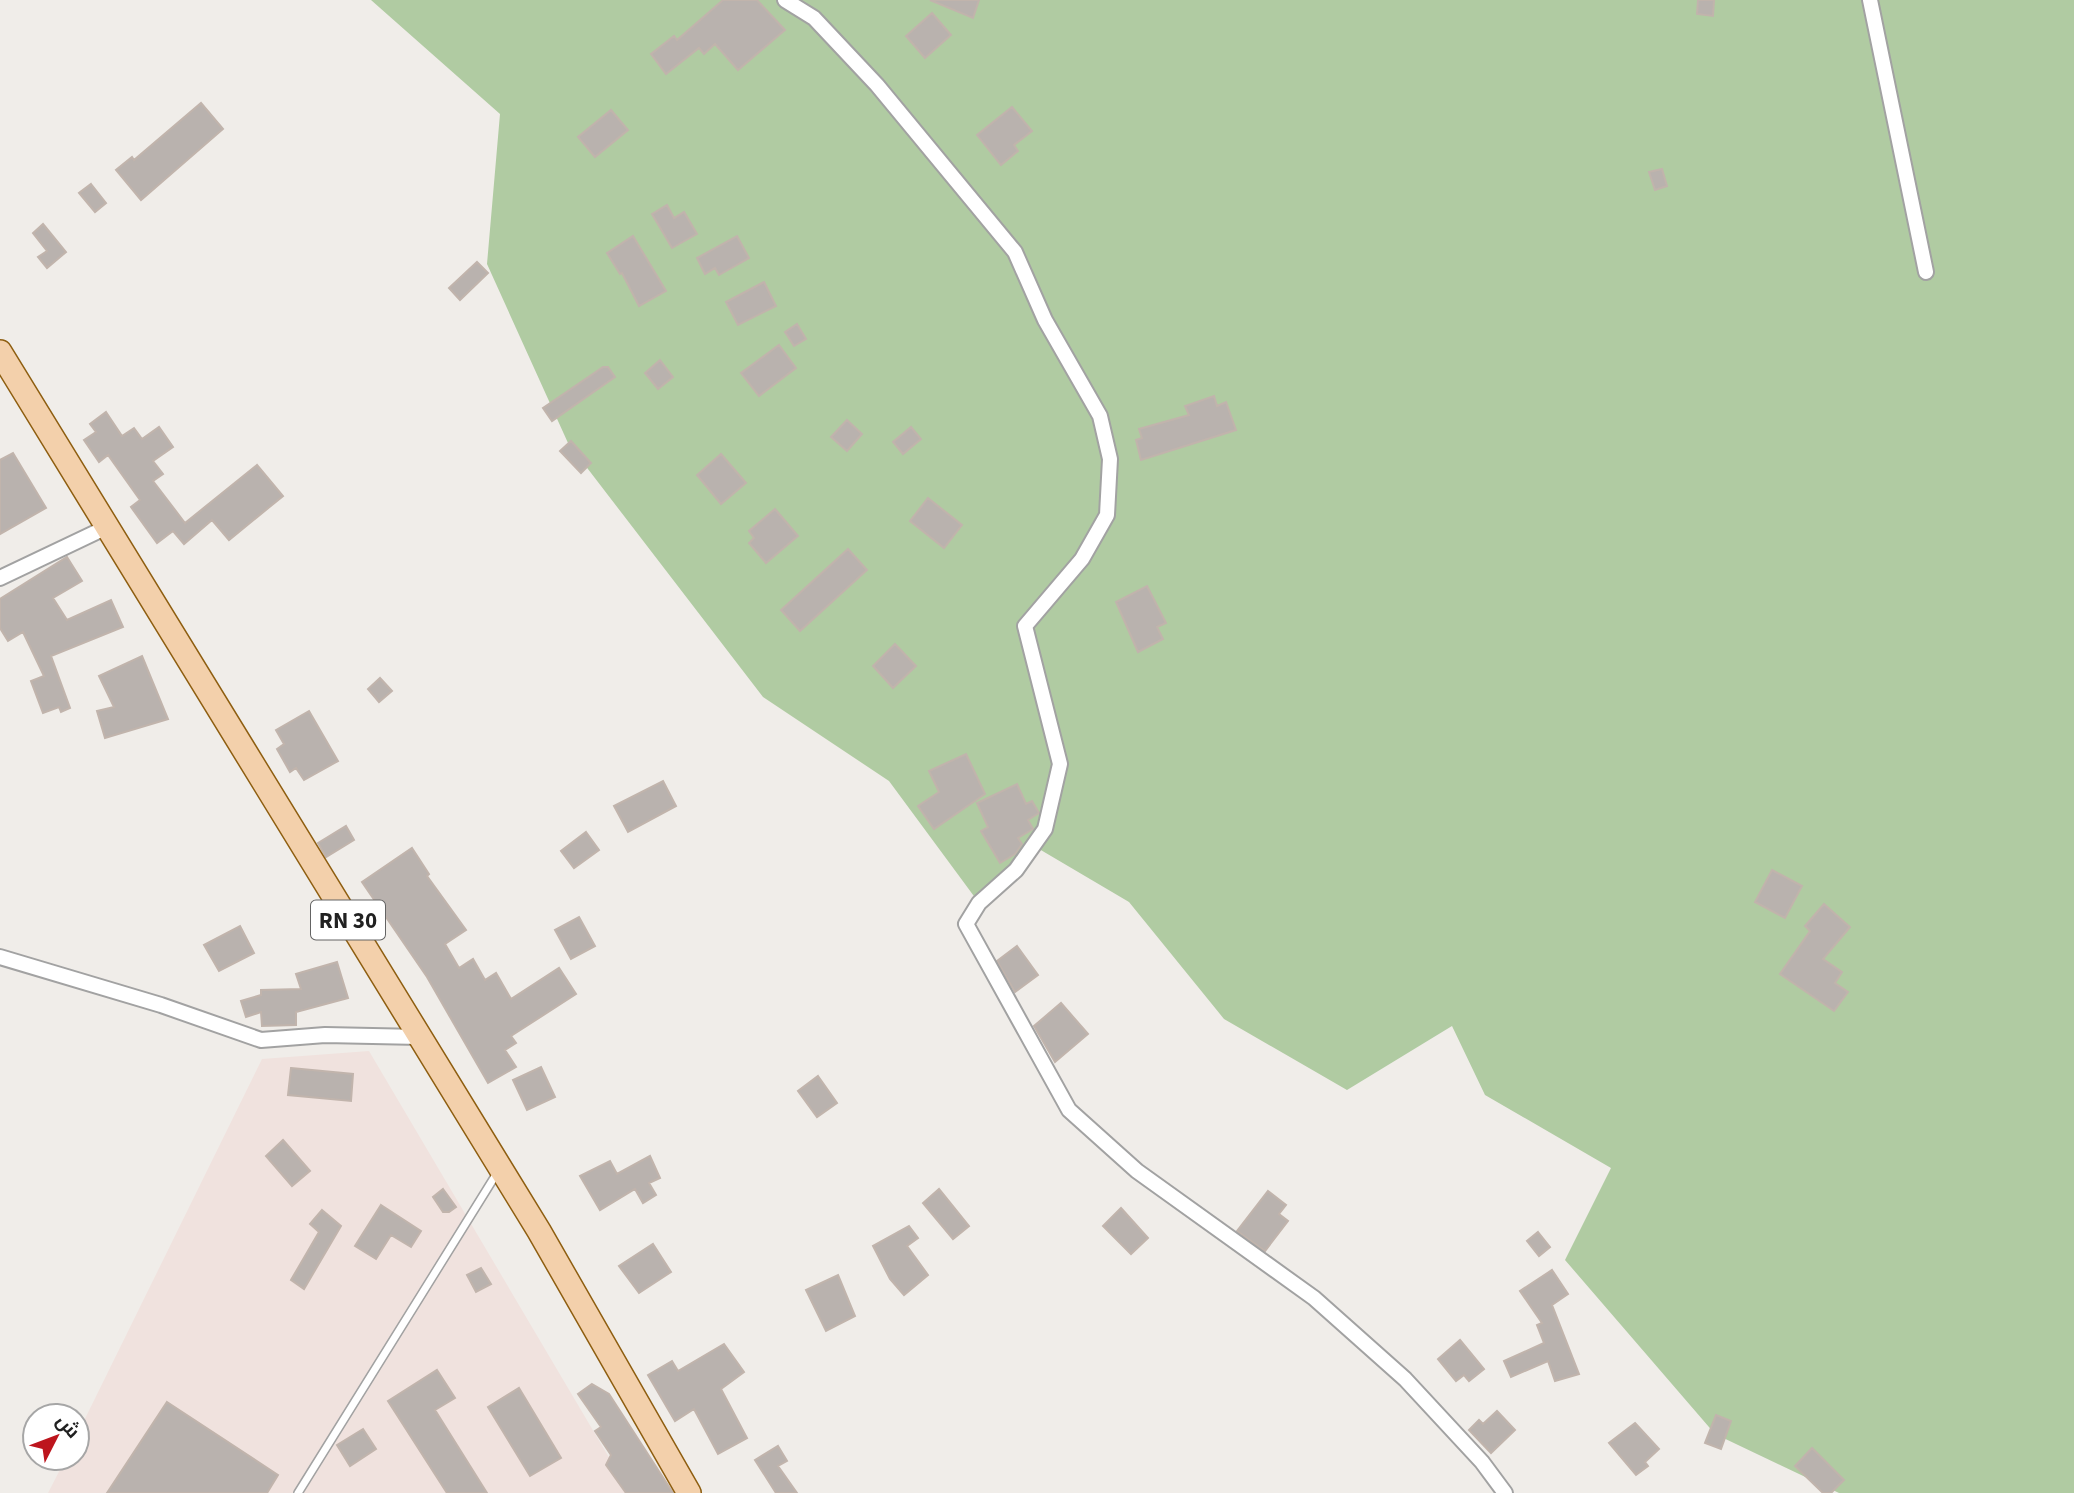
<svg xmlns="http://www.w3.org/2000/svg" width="2074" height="1493" font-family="'Source Sans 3',Cairo,sans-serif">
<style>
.military{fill:#f0e2de}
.forest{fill:#b0cba2}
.building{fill:#b9b2ae;stroke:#c1b4ac;stroke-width:2}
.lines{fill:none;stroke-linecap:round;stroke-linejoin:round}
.lane-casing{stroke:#a2a2a2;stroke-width:10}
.street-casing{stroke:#a2a2a2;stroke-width:18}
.primary-casing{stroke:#8e5e10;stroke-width:26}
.lane{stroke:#fff;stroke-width:7}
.street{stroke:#fff;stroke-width:14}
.primary{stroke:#f3d0ab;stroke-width:23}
.labels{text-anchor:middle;stroke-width:6;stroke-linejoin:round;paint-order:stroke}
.shield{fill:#fff;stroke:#646464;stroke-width:2}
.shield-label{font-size:23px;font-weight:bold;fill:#212121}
</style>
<rect width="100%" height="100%" fill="#f0ede9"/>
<!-- military -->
<path class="military" d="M369,1051L630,1493H48L66,1458H77V1435L262,1059Z"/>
<!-- forest -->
<path class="forest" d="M371,0H2074V1493H1839L1715,1434L1565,1260L1611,1168L1485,1095L1452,1026L1347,1090L1224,1019L1129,902L1034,846L979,903L889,781L763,697L568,443L487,264L500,114Z"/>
<!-- building -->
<path class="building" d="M723,0H757L785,30L738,70L715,44L704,54L699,48L666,74L651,54L674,36L677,40Z
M930,0H979L973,18Z
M1698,0H1714L1713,16L1697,14Z
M932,13L951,35L925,58L906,36Z
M201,103L223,129L141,200L116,170L132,157L134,160Z
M1012,107L1032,131L1014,145L1018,151L1001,165L977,135Z
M611,110L628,130L595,157L578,137Z
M1662,169L1667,186L1655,190L1649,172Z
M91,184L106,203L95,212L79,193Z
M667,205L674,218L684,212L697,234L672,248L652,214Z
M43,224L66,252L47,268L38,257L47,251L33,233Z
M633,236L666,291L639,306L622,273L620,274L607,253Z
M737,236L749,258L719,275L715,268L705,274L697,258Z
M477,262L488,273L460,300L449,288Z
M764,282L776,306L738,325L726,302Z
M797,324L806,339L794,346L785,332Z
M779,345L796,368L759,396L741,373Z
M660,360L673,377L658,389L645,373Z
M603,367H608L615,377L552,421L543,408Z
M1214,396L1217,406L1226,402L1236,430L1141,460L1136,440L1142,438L1139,429L1189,415L1185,406Z
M106,412L122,436L134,428L142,439L159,427L173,447L153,461L163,474L153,481L185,523L257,465L283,496L229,540L212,520L184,544L173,531L157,543L131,507L140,500L108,455L99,462L84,440L96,432L90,424Z
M847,420L862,434L847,451L831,437Z
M911,427L921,439L903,454L893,442Z
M571,441L591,463L581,473L560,451Z
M13,453L46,508L0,534V460Z
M721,454L746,483L721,504L697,475Z
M928,498L962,525L944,548L910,521Z
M775,509L798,536L766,563L749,543L754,538L749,531Z
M848,549L867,570L800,631L781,610Z
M67,557L82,581L53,598L67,620L111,600L123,627L51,656L70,708L61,712L59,707L43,713L31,681L44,676L23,632L8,641L0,628V599Z
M1147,586L1166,623L1157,627L1163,639L1138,652L1116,602Z
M895,644L916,666L893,688L873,666Z
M142,656L168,719L105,738L97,711L114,707L99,676Z
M380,678L392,691L379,702L368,689Z
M309,711L338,761L304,780L296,768L290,772L277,749L284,744L276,730Z
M966,754L985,794L934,829L918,806L939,792L929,771Z
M663,781L676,806L628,832L614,806Z
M1017,784L1026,804L1032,801L1039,813L1028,820L1033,829L1018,838L1022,844L1015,854L1000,863L981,831L988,827L977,803Z
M346,826L354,840L326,857L318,843Z
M586,832L599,850L574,868L561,851Z
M412,848L429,874L427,876L466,930L445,944L459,968L473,959L485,980L496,973L511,999L559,968L576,994L511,1036L516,1043L505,1050L516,1067L488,1083L427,977L362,882Z
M1772,870L1802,886L1785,918L1755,902Z
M1824,904L1850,927L1823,959L1842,972L1835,983L1848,992L1834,1011L1780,974L1810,931L1805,926Z
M579,917L595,946L571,959L555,930Z
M240,926L254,953L219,971L204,945Z
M1017,946L1038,975L1015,992L997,961Z
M337,962L348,998L296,1012V1025L262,1026L261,1012L246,1017L241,1001L261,995V990L301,989L296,974Z
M1061,1003L1088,1034L1055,1062L1034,1026Z
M541,1067L555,1097L527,1110L513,1080Z
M291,1068L353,1074L351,1101L288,1095Z
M818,1076L837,1103L817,1117L798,1091Z
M283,1140L310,1171L292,1186L266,1156Z
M650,1156L660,1178L649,1183L656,1195L643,1203L635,1189L600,1210L580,1176L610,1161L617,1174Z
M443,1189L456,1207L449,1212H443L433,1197Z
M939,1189L969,1226L953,1239L923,1203Z
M1268,1191L1286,1205L1279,1214L1288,1221L1265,1251L1237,1231Z
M381,1205L421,1231L411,1247L391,1235L376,1259L355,1246Z
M1121,1208L1148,1238L1131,1254L1103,1226Z
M322,1210L341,1226L304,1289L291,1280L319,1232L310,1224Z
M909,1226L918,1238L907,1246L928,1275L904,1295L890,1279L873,1246Z
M1538,1232L1550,1247L1539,1256L1527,1241Z
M653,1244L671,1272L639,1293L619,1266Z
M481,1268L491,1284L476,1292L467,1275Z
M1552,1270L1568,1294L1552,1305L1579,1374L1555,1381L1548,1361L1511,1377L1504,1361L1544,1343L1537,1325L1542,1323L1520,1291Z
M838,1275L855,1316L826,1331L806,1290Z
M1460,1340L1484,1369L1469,1381L1464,1375L1456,1381L1438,1359Z
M724,1344L744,1372L721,1389L747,1438L718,1454L694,1409L675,1421L648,1375L672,1361L678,1371Z
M437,1370L455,1398L435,1410L487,1493H447L388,1401Z
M592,1384L609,1394L673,1493H626L606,1465L611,1455L595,1431L601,1427L578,1394Z
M519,1388L561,1458L530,1476L488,1407Z
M167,1402L278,1475L267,1493H107Z
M1497,1411L1515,1430L1491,1453L1469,1430L1479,1420L1483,1424Z
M1716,1415L1731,1421L1721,1449L1705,1443Z
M1635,1423L1659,1449L1645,1462L1648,1466L1636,1475L1609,1443Z
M363,1429L376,1449L350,1466L337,1445Z
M778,1446L787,1461L778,1466L797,1493H776L755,1460Z
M1812,1448L1844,1480L1831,1493H1823L1795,1466Z"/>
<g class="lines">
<!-- lane casing -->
<g class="lane-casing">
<path id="lane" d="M298,1493L497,1173"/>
</g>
<!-- street casing -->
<g class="street-casing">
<path id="street" d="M785,0L814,18L877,85L1015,252L1045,320L1100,416L1110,459L1107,515L1082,559L1025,626L1060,764L1045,829L1016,870L979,903L966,924L1069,1110L1137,1171L1314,1298L1405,1379L1482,1462L1505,1493
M1870,0L1926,272
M0,578L107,527
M0,957L161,1005L261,1040L325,1035L420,1037"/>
</g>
<!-- primary casing -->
<g class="primary-casing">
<path id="primary" d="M0,352L539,1231L689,1493"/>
</g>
<!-- lane -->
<use href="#lane" class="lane"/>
<!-- street -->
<use href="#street" class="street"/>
<!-- primary -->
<use href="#primary" class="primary"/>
</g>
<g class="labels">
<!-- shield labels -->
<rect class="shield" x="311" y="900.5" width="74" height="39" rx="5"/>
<g class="shield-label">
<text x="348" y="928">RN 30</text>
</g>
</g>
<!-- north arrow -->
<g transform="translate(56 1437) rotate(48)"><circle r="33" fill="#ffffff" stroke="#a6a6a6" stroke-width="2"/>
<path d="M0-5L12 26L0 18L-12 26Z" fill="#bd151d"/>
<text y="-10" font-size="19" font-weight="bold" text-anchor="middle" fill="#212121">ش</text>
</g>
</svg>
